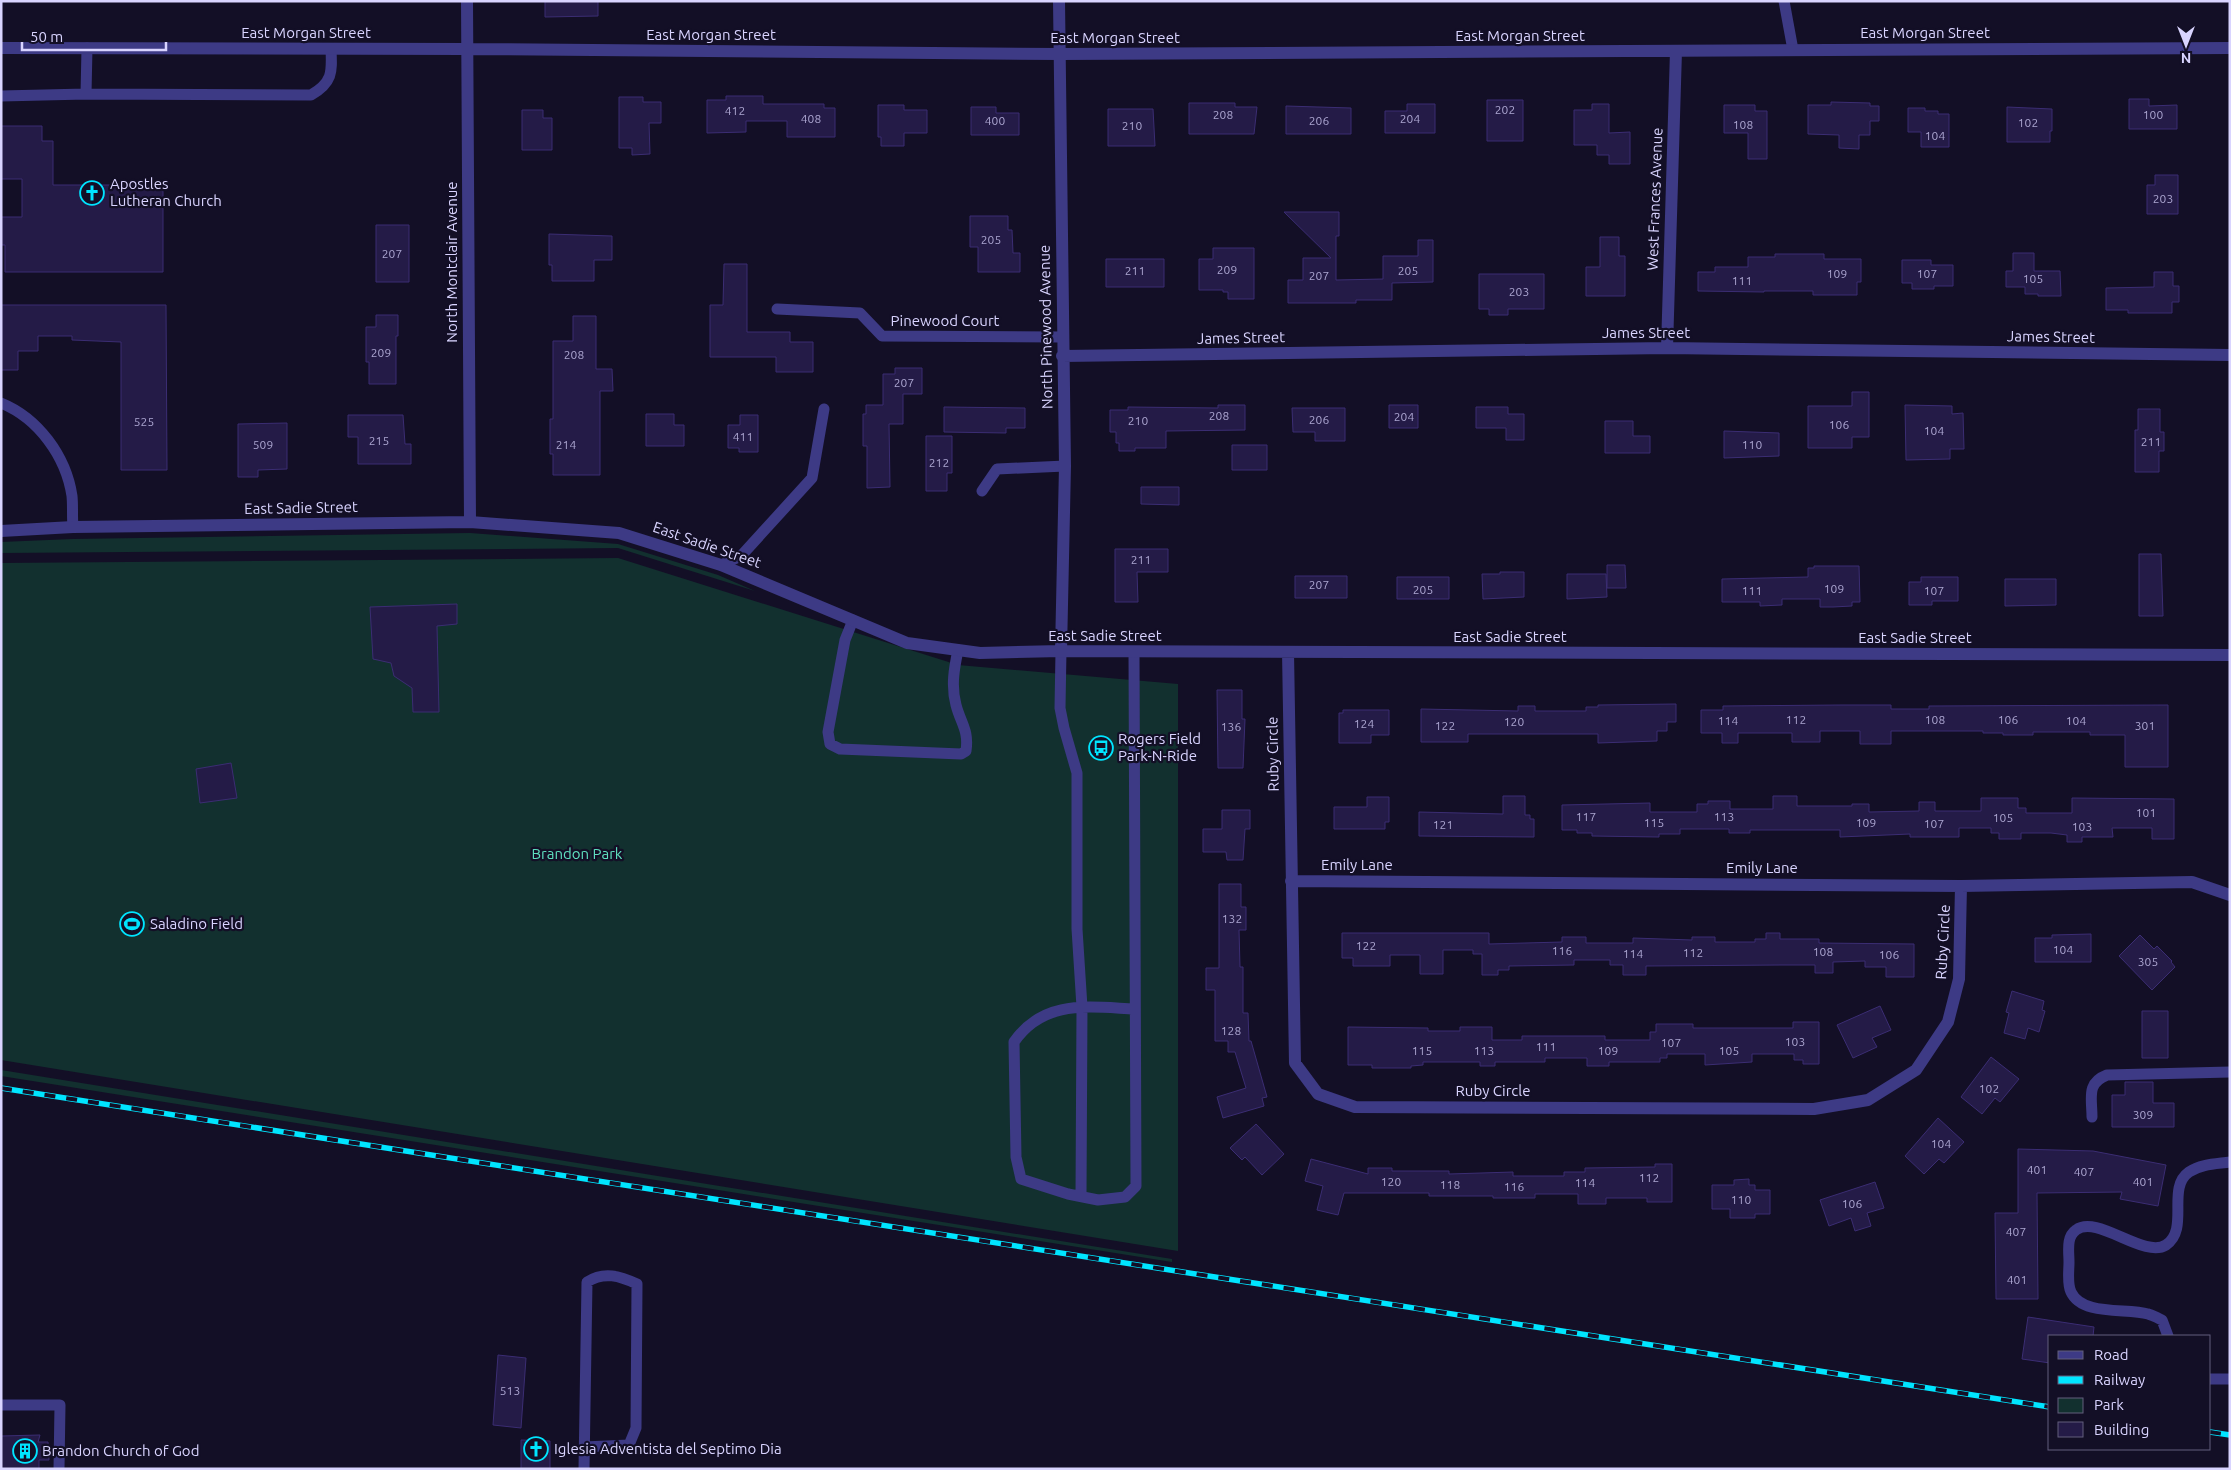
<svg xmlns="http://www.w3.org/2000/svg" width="2231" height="1470" font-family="Ubuntu,sans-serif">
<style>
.green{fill:#12302f}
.building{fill:#241b47;stroke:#3b2d73}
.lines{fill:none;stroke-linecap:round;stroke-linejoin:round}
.service{stroke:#3d3a85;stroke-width:11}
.minor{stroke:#3d3a85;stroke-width:12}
.rail-casing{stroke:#00e5ff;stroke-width:5.5}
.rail{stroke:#130f26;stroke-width:4;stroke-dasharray:11;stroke-linecap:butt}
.labels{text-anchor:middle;stroke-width:4.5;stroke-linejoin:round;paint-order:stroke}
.number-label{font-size:12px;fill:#aca6d1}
.street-label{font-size:15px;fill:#d9d4ff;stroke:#130f26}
.poi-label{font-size:15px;fill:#d9d4ff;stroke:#130f26;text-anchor:start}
.park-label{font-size:15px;fill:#5fe0c0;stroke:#130f26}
</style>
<rect width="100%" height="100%" fill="#130f26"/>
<!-- green -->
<path class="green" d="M470,533L618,544L718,575L755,591L618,548L1,553V542L73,539Z
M618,558L958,665L1178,684V1251L1,1060V563Z
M1,1070L1172,1259V1262L1,1076Z"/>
<!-- building -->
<path class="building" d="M545,1H598V16L545,17Z
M726,96H763V104H824V108H835V137H787V121H746V132L707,133V100H726Z
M619,97H643V102H661V123H649L650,154L632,155V148H619Z
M2129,99H2149V106L2177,105V129H2129Z
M1487,100H1523V141H1487Z
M1831,102L1870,103V106H1879V121H1870V135H1859V149L1839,148V135L1808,134V105H1831Z
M1189,103H1235V107H1257L1254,134H1189Z
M1407,104H1435V133H1385V111H1407Z
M1592,104H1609V133L1630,132V164H1609V155H1597V145H1574V110H1592Z
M878,105H904V110H927V133H904V146H881V137H878Z
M1724,105H1755V111H1767V159H1748V133H1724Z
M1286,106L1351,108V134H1286Z
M971,107H996V113H1019V135H971Z
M2007,107L2052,109V131H2050V142H2007Z
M1908,108H1925V111H1938V114H1949V147H1921V132H1908Z
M1108,109H1153L1155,146H1108Z
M522,110H543V118H552V150H522Z
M1,126H42V141H53V185H163V272H5V245H1V217H22V179H1Z
M2155,175H2178V214H2147V185H2155Z
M1284,212H1339V236H1336V280L1383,279V256H1418V240H1433V282L1392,283V300H1356V303H1288V280H1303V258H1331Z
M970,216H1008V230H1012L1013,253H1020V272H978V247H970Z
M376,225H409V282H376Z
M549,234L612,236V260H594V281H552V265H549Z
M1600,237H1619V256H1625V296H1586V267H1600Z
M1213,248H1254V299H1228V292H1223V290H1199V259H1213Z
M2013,253H2034V271H2060L2061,296H2038V294H2025V287H2006V271H2013Z
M1775,254H1824V259H1861V282H1857V295H1813V291H1764V292L1698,291V272H1715V267H1748V257H1775Z
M1106,259H1164V287H1106Z
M1902,260H1931V265H1953V286H1934V289H1912V283H1902Z
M724,264H747V332H790V342H813V372H776V357H710V305H723Z
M2154,272H2173V286H2179V302H2172V313H2128V310H2106V288L2154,287Z
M1479,274H1544V309H1508V315H1489V309H1479Z
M1,305H166L167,470H121V342L72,340V336H38V351H18V370H1Z
M376,315H398V336H396V384H369V362H366V327H376Z
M573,316H596V369H612L613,391H600V475H553V454H550V419H553V341H573Z
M895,368H922V394H903V424H889L890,487L867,488V446H863V414H866V405H883V374H895Z
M1852,392H1869V437H1852V448H1808V406H1852Z
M1218,405H1245V430L1166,431V448H1135V451H1119V443H1116V432H1110V410H1128V407L1218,408Z
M1389,405H1418V428H1389Z
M1905,405L1952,406V414L1963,413L1964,449H1950V459L1906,460Z
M944,407L1025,408V428H1006V433L944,432Z
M1476,407H1508V414H1524V440H1506V428H1476Z
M1292,408H1345V441H1315V432H1293Z
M2138,409H2160V432H2164V451H2159V472H2135V430H2138Z
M646,414H674V425H684V446H646Z
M348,415H403L405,444H411V464H358V437H348Z
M740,415H758V452H739V448H728V425H740Z
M1605,421H1633V436H1650V453H1605Z
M287,423V469L258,470V477H238V424Z
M1724,431L1779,433V456L1724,458Z
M926,436H952V473H947V491H926Z
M1232,445H1267V470H1232Z
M1141,487H1179V505L1141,504Z
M1115,549H1168V572H1137L1138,602H1115Z
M2139,554H2161L2163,616H2139Z
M1607,565H1625L1626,588H1607Z
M1814,566H1859L1860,602H1852V606L1833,607H1820V599H1782V605L1760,606V602H1722V579L1808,577V568H1814Z
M1500,572H1524V597L1483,599L1482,574H1500Z
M1567,574H1606L1607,597L1567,599Z
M1295,576H1347V598H1295Z
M1397,577H1449V599H1397Z
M1921,577H1958V601H1932V605H1909V582H1921Z
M2005,579H2056V605L2005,606Z
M457,604V624L437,626L439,712H413L412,688L394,676L391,663L373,659L370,607Z
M1217,690H1242V719H1245L1243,768H1218Z
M1676,704V722H1667V731H1657V741L1598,743V734H1468V742H1421V709L1518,711V706H1535V711H1586V707H1598V705Z
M1841,705H1891V709H1929V706L2168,705V767H2125V735H2090V732H2033V735H2003V733H1983V731H1891V744H1860V731H1820V742H1792V733H1738V743H1722V733H1701V710H1723V706Z
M1343,710H1389V735H1371V743H1339V713H1343Z
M231,763L237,798L200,803L196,769Z
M1503,796H1525V815H1530V819H1534V837L1419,836V812L1503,814Z
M1773,796H1797V806H1852V804H1869V812L1919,811V802H1935V811H1981V798H2018V808H2026V813H2072V798L2174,799V839H2152V828H2112L2113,837H2082V842H2067V835L2051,833H2021V839H1999V833H1991V828H1959V837H1910V834L1840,837V830H1750V833H1729V829H1680V834H1659V837L1592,836V833H1577V830H1562V805L1650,803V812H1697V804H1708V801H1730V809H1773Z
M1367,797H1389V822H1385V829H1334V807H1367Z
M1222,810H1250V829H1245L1243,860H1227L1226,852H1203V829H1222Z
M1219,884H1241V907H1246V930H1239L1240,967H1243V1013H1248L1249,1041H1251L1267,1097L1262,1098L1264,1106L1223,1118L1217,1097L1246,1088L1235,1052H1228V1041H1215V990H1206V968H1219Z
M1342,933H1489V944L1562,942V937H1586V943H1633V938L1692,940V937H1715V942H1755V939H1766V933H1780V939H1819V943L1914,944V977H1886V967H1865V961L1833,962V973H1815V965H1781L1646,966V975H1623V965H1610V960H1574V965L1509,966V970H1498V975H1482V954H1473V950H1443V974H1420V955H1390V966H1353V958H1342Z
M2091,934V962H2035V938H2052V935Z
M2140,935L2154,949L2157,946L2172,961L2171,962L2175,967L2152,990L2119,956Z
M2012,991L2044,1001L2042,1010L2045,1011L2039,1032L2028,1028L2025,1039L2004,1033L2009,1013L2006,1012Z
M1880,1006L1891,1030L1872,1038L1877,1047L1853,1058L1837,1025Z
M2142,1011H2168V1058H2142Z
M1793,1022H1819V1064H1803V1060H1794V1054H1752V1062L1705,1065V1054H1667V1058H1660V1062H1609V1066H1587V1058H1545V1062H1495V1066H1480V1062H1423V1065L1411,1066V1068H1372V1065H1348V1027L1428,1028V1031H1460V1027H1492V1040H1522V1036H1605V1040H1650V1032H1656V1024H1693V1028H1793Z
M1991,1057L2019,1079L2000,1102L1995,1098L1982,1114L1961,1097Z
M2125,1082H2153V1103H2174V1127H2112V1095H2125Z
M1938,1118L1964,1142L1944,1163L1939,1159L1924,1174L1905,1156Z
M1256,1124L1284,1154L1262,1175L1245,1157L1242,1160L1230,1148Z
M2018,1149L2093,1151L2166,1165L2158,1206L2120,1199L2122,1192L2037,1193L2038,1299H1996L1995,1213H2018Z
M1311,1159L1368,1174V1168H1392V1171H1449V1174L1513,1172V1176H1564V1172H1585V1168L1655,1167V1164H1672V1202H1647V1198H1606V1204H1578V1194H1535V1198H1493V1196H1429V1193H1344L1338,1215L1317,1210L1323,1186L1305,1181Z
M1749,1179V1185H1755V1190H1770V1214H1755V1218H1730V1209H1712V1185H1734V1180Z
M1875,1182L1884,1208L1867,1213L1871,1226L1855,1231L1851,1218L1829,1226L1820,1200Z
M2028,1317L2094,1327L2093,1336H2050V1363L2022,1359Z
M498,1355L526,1358L521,1428L493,1425Z
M40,1435L38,1442H48L49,1460H39V1469H1V1436Z
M521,1440L550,1441V1469H521Z"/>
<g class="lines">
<!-- service -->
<path class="service" d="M1784,1L1793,50
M86,94L311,95C333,82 332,72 331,49
M1,96L86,94L87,48
M777,309L860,313L882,336L1062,337
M1,403C38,418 66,456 72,496C73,506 72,517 73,527
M982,491L997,469L1065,466
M721,565L741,556L812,478L824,409
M853,620L845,640L828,732L830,744L840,749L961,754L966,751C969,730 961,724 956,705C951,686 954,669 958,650
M1061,651L1060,708L1064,728L1077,773V929L1082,1007L1081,1196
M1134,652L1136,1186L1125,1197L1098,1200L1068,1194L1021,1179L1016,1157L1014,1042C1044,999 1088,1007 1135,1009
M2092,1117C2092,1098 2086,1083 2107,1075L2230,1072
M2168,1336L2162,1320C2157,1318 2153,1315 2148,1314C2126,1308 2082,1316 2071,1292C2067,1284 2069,1271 2069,1262C2069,1251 2066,1237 2076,1230C2097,1214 2144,1259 2166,1245C2190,1229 2166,1188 2189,1172C2201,1164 2216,1164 2230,1162
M2210,1379H2230
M1,1405H60L59,1469
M584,1469L587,1282C604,1271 620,1276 637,1284L636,1428L629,1445L584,1447"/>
<!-- minor -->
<path class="minor" d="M467,1L470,522
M1059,1L1065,466L1061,651
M1,48L466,49L1060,54L2230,48
M1667,348L1676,51
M1062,356L1667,348L2230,355
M1,531L73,527L470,522L619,533L721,565L907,643L980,653L1061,651L2230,655
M1288,652L1295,1063L1318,1094L1355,1107L1814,1109L1868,1100L1916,1070L1948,1022L1959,979L1961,886
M1291,881L1961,886L2192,882L2230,895"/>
<!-- rail casing -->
<g class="rail-casing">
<path id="rail" d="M1,1088L2050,1407
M2210,1432L2230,1435"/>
</g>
<!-- rail -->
<use href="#rail" class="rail"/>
</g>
<!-- icons -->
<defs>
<g id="church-ring" transform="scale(1.25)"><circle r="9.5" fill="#130f26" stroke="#00e5ff" stroke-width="1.5"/><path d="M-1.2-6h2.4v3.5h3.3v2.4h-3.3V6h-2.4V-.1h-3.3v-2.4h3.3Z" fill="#00e5ff"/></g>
<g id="bus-ring" transform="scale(1.25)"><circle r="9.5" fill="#130f26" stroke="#00e5ff" stroke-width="1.5"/><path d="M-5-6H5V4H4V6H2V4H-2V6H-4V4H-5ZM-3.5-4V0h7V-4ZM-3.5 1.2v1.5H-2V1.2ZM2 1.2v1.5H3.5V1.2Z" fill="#00e5ff"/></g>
<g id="stadium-ring" transform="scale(1.25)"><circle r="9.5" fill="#130f26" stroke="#00e5ff" stroke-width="1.5"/><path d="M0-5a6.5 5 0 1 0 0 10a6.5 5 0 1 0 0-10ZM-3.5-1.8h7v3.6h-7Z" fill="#00e5ff"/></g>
<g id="building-ring" transform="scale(1.25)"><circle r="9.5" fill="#130f26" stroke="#00e5ff" stroke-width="1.5"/><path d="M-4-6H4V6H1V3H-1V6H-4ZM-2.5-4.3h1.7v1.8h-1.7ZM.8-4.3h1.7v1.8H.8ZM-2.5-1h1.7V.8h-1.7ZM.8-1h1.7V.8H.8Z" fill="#00e5ff"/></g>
</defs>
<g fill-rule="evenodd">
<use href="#church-ring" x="92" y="193"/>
<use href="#bus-ring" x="1101" y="748"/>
<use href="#stadium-ring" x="132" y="924"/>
<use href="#church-ring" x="536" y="1449"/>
<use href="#building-ring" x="25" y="1451"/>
</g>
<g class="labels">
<!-- number labels -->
<g class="number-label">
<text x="1505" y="114">202</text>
<text x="735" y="115">412</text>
<text x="1223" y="119">208</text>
<text x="2153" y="119">100</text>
<text x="811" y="123">408</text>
<text x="1410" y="123">204</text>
<text x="995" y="125">400</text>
<text x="1319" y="125">206</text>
<text x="2028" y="127">102</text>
<text x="1743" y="129">108</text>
<text x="1132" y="130">210</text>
<text x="1935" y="140">104</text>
<text x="2163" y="203">203</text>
<text x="991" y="244">205</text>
<text x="392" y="258">207</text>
<text x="1227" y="274">209</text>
<text x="1135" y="275">211</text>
<text x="1408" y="275">205</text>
<text x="1837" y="278">109</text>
<text x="1927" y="278">107</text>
<text x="1319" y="280">207</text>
<text x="2033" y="283">105</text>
<text x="1742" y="285">111</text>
<text x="1519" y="296">203</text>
<text x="381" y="357">209</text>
<text x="574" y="359">208</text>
<text x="904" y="387">207</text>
<text x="1219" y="420">208</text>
<text x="1404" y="421">204</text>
<text x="1319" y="424">206</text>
<text x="1138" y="425">210</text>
<text x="144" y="426">525</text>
<text x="1839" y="429">106</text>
<text x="1934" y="435">104</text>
<text x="743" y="441">411</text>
<text x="379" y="445">215</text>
<text x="2151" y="446">211</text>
<text x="263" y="449">509</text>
<text x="566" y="449">214</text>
<text x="1752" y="449">110</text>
<text x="939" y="467">212</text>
<text x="1141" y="564">211</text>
<text x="1319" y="589">207</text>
<text x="1834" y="593">109</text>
<text x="1423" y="594">205</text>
<text x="1752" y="595">111</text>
<text x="1934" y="595">107</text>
<text x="1796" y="724">112</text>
<text x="1935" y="724">108</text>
<text x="2008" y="724">106</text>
<text x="1728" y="725">114</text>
<text x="2076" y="725">104</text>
<text x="1514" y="726">120</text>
<text x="1364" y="728">124</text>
<text x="1445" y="730">122</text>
<text x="2145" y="730">301</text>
<text x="1231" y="731">136</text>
<text x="2146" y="817">101</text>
<text x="1586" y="821">117</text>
<text x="1724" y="821">113</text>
<text x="2003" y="822">105</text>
<text x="1654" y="827">115</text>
<text x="1866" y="827">109</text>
<text x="1934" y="828">107</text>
<text x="1443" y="829">121</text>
<text x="2082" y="831">103</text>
<text x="1232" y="923">132</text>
<text x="1366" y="950">122</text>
<text x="2063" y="954">104</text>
<text x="1562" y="955">116</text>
<text x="1823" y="956">108</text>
<text x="1693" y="957">112</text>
<text x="1633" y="958">114</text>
<text x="1889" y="959">106</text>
<text x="2148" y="966">305</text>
<text x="1231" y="1035">128</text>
<text x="1795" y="1046">103</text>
<text x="1671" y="1047">107</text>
<text x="1546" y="1051">111</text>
<text x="1422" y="1055">115</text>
<text x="1484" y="1055">113</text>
<text x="1608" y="1055">109</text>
<text x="1729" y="1055">105</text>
<text x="1989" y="1093">102</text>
<text x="2143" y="1119">309</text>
<text x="1941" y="1148">104</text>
<text x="2037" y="1174">401</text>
<text x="2084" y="1176">407</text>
<text x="1649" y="1182">112</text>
<text x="1391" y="1186">120</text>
<text x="2143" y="1186">401</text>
<text x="1585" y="1187">114</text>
<text x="1450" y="1189">118</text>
<text x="1514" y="1191">116</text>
<text x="1741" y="1204">110</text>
<text x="1852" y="1208">106</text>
<text x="2016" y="1236">407</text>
<text x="2017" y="1284">401</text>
<text x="510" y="1395">513</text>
</g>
<!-- street labels -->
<g class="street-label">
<text x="306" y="38">East Morgan Street</text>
<text x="1925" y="38">East Morgan Street</text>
<text x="711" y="40">East Morgan Street</text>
<text x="1520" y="41">East Morgan Street</text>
<text x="1115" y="43">East Morgan Street</text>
<text transform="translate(1655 199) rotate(-88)" y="5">West Frances Avenue</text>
<text transform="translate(452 262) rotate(-90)" y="5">North Montclair Avenue</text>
<text x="945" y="326">Pinewood Court</text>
<text transform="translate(1046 327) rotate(-91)" y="5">North Pinewood Avenue</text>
<text x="1646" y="338">James Street</text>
<text transform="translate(2051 337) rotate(1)" y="5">James Street</text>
<text transform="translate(1241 338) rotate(-1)" y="5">James Street</text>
<text transform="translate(301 508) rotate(-1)" y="5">East Sadie Street</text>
<text transform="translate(707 545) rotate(19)" y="5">East Sadie Street</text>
<text x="1105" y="641">East Sadie Street</text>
<text x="1510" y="642">East Sadie Street</text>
<text x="1915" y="643">East Sadie Street</text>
<text transform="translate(1273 754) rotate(-91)" y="5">Ruby Circle</text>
<text x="1357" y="870">Emily Lane</text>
<text x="1762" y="873">Emily Lane</text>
<text transform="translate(1943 942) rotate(-87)" y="5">Ruby Circle</text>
<text x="1493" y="1096">Ruby Circle</text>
</g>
<!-- poi labels -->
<g class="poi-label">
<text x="110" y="189">Apostles<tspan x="110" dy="17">Lutheran Church</tspan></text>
<text x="1118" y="744">Rogers Field<tspan x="1118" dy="17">Park-N-Ride</tspan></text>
<text x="150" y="929">Saladino Field</text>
<text x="554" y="1454">Iglesia Adventista del Septimo Dia</text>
<text x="42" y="1456">Brandon Church of God</text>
</g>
<!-- park labels -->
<g class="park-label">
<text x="577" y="859">Brandon Park</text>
</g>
</g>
<!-- border -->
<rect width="2231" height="1470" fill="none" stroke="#d9d4ff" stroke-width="5"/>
<!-- legend -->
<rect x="2048" y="1335" width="162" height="115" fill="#130f26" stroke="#625e7d"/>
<rect x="2058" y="1351" width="25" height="8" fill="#3d3a85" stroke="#625e7d"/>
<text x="2094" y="1360" font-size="15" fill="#d9d4ff">Road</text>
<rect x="2058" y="1376" width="25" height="8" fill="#00e5ff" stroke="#625e7d"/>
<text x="2094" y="1385" font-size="15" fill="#d9d4ff">Railway</text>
<rect x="2058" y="1398" width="25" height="15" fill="#12302f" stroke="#625e7d"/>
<text x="2094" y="1410" font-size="15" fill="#d9d4ff">Park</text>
<rect x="2058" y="1422" width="25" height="15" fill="#241b47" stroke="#625e7d"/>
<text x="2094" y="1435" font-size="15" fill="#d9d4ff">Building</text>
<!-- north arrow -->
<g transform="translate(2186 45) rotate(180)" stroke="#130f26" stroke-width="4" paint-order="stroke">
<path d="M0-4L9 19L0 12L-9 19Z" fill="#d9d4ff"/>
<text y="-8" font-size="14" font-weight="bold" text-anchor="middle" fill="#d9d4ff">N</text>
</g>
<!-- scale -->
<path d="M22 42v8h144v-8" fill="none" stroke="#d9d4ff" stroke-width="2.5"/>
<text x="30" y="42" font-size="15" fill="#d9d4ff" stroke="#130f26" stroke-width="4" paint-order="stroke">50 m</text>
</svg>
